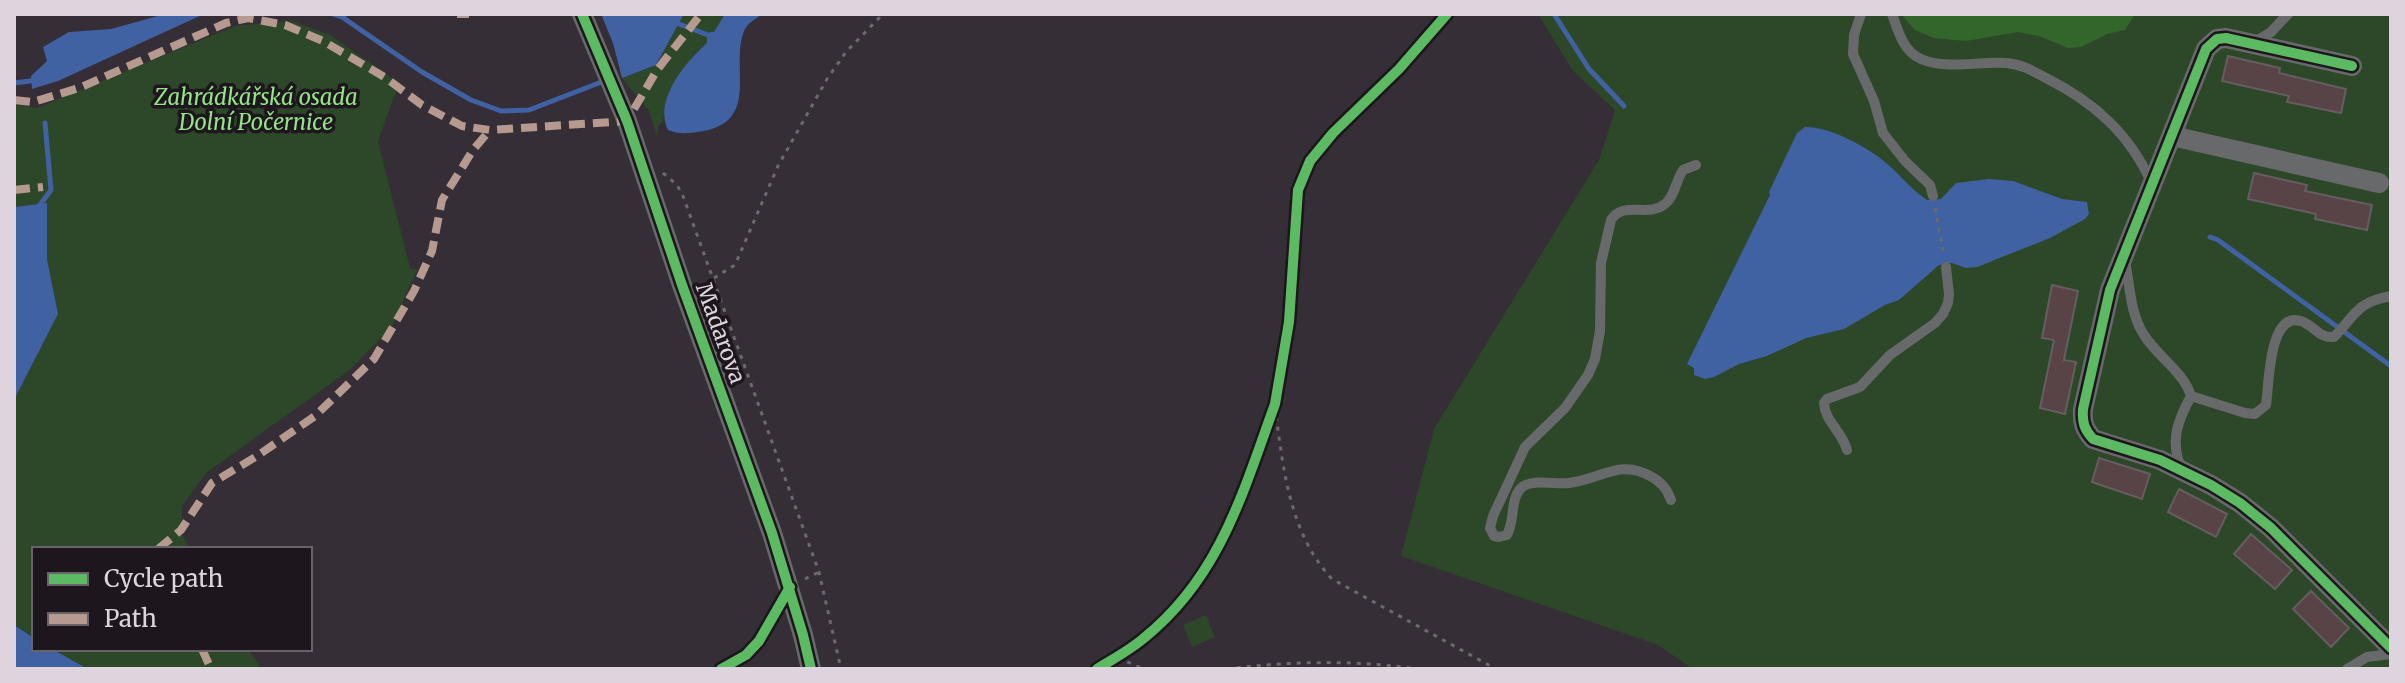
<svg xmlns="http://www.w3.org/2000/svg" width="2405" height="683" font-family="Merriweather,serif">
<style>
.green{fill:#2c4828}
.forest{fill:#33662b}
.water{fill:#4061a2}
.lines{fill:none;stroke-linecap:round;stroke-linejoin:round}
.stream{stroke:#4061a2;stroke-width:5}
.building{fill:#584346;stroke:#665d60;stroke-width:2}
.path{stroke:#6b6a6d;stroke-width:3;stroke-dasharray:4 6;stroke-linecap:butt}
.service{stroke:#68696b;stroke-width:10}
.minor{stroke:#68696b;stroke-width:20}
.quiet{stroke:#b69a8f;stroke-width:8;stroke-dasharray:16 8;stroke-linecap:butt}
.cycleway-casing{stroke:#1d161d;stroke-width:15}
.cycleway{stroke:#5cba63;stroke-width:10}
.labels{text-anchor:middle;stroke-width:7;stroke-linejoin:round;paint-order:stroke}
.park-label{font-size:22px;font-style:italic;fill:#93e485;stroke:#1d161d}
.street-label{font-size:22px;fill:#ddd4de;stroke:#1d161d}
</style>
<rect width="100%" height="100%" fill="#362e36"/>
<!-- green -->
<path class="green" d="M684,14H725L708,43L698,51L670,90L663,121L658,126L657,136L649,111L622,78L656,65Z
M1538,14H2391V669H1693L1658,645L1401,556L1434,429L1599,160L1615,110L1573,71Z
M292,21L330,35L399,83L378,141L410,268L417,270L392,326L351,369L206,473L182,506V535L191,549H34V638L14,625V400L58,314L47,259V203L14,207V104L37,108L235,26Z
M1206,615L1215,637L1192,647L1183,625Z
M52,649H248L262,669H88Z"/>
<!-- forest -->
<path class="forest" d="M1901,14H2135L2125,30L2107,34L2081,47L2068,48L2039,36L2018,32L1966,41L1934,38L1915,30Z"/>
<!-- water -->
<path class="water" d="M165,14H204L58,81L32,89L31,76L47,61L43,47L69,32L111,29Z
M601,14H684L656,65L622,78L613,43Z
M725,14H762C755,20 748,22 744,31C730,66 760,120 704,131C690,133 681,135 668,130C653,100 686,62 707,43V37L710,32H714Z
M1805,127C1832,126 1877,152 1895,171C1905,181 1915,192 1927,200L1941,199L1956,183L1989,179L2013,181L2062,199L2087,202L2089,214L2085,219L2050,238L1977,267L1966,268L1952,263L1939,265L1899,300L1885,305L1844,329L1806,338L1767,356L1739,364L1714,377L1705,379L1694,375V368L1687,364L1770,195L1769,192L1797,133Z
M47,203V259L58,314L14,400V207Z
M14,625L34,638V649H52L88,669H14Z"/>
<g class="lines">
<!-- stream -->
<path class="stream" d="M333,14L342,17L345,14
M1554,14L1589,69L1624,106
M342,17L422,72L471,100L501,111L529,110L604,81
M679,24L708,35
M14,83L38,80
M37,209L51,190L45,123
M2210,237L2218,240L2391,366"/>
</g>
<!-- building -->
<path class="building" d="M2228,56L2280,68L2279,73L2346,89L2341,113L2287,102L2289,96L2222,81Z
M2254,173L2307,185L2305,191L2372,205L2367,230L2315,219L2316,214L2248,199Z
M2052,285L2078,291L2064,360L2076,362L2065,414L2040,408L2054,340L2042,338Z
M2099,458L2150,474L2142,499L2092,482Z
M2179,489L2227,514L2216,537L2168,512Z
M2251,534L2292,570L2275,589L2234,554Z
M2311,591L2349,628L2331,647L2293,609Z"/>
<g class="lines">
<!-- path -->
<path class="path" d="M663,173L677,185L683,196L819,572L841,669
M1935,208L1944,256
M714,278L735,265L778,166L827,79L846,52L883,14
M1275,407C1283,467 1289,533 1332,579L1496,669
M805,579L819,572
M1118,658L1144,669
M721,669C754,651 759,642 777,610
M1097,669C1113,659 1130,650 1144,638C1220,577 1243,492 1275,404L1289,322L1298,190L1310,161L1333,133L1399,69L1447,14
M1227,669C1289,661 1356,660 1418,669"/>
<!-- service -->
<path class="service" d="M1861,14L1854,35L1853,54L1874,101L1883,133L1905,161L1930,185L1933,196
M1892,14C1898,31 1903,51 1921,59C1946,70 1980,61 2006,63C2021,64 2033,71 2046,78C2094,102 2130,134 2152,184
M2253,43L2271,32L2288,14
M2125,261C2130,285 2130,314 2144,335C2157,356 2184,372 2191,396C2178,420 2169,442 2182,469
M2191,396L2245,413L2255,414L2266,405C2269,388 2268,311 2301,321C2315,326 2318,338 2334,337C2356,314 2357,302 2391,296
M1847,450C1842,431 1825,422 1824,403L1827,399L1860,387L1890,355L1935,323L1943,314L1948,303L1949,294L1946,267
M1671,500C1667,489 1662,483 1652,477C1620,458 1602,479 1569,483C1556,485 1532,478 1521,488C1510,499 1515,521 1507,535L1499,537L1494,536L1490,528L1493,516L1525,447L1565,408L1588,375L1595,359L1600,331L1601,263L1611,220C1624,200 1648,218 1665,204C1675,196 1676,180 1683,170L1696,165
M2347,669L2367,657L2391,654"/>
<!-- minor -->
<path class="minor" d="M582,14L627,121L682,285L772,533L803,635L811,669
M2352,66L2226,38L2217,39L2206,49L2110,290L2083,409C2082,422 2084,429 2093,439L2160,460L2211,485L2240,503L2271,528L2391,648
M2172,136L2379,183"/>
<!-- quiet -->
<path class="quiet" d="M457,14H469
M14,100L33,102L79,88L226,23L248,18L285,25L323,41L386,78L422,105L462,126L490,130L627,121L657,70L701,14
M14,190L43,187
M158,549L181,530L212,483L257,456L315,416L374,359L414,291L432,251L442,200L473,150L490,130
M202,649L211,669"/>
<!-- cycleway casing -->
<g class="cycleway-casing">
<path id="cycleway" d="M582,14L627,121L682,285L772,533L803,635L811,669
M2352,66L2226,38L2217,39L2206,49L2110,290L2083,409C2082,422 2084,429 2093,439L2160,460L2211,485L2240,503L2271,528L2391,648
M721,669L746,655L759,641L790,587
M1097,669C1113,659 1130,650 1144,638C1220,577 1243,492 1275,404L1289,322L1298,190L1310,161L1333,133L1399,69L1447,14"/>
</g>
<!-- cycleway -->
<use href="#cycleway" class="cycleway"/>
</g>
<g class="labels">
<!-- park labels -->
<g class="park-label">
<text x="256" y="105">Zahrádkářská osada<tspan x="256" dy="25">Dolní Počernice</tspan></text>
</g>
<!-- street labels -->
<g class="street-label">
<text transform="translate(721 333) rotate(70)" y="8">Madarova</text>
</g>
</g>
<!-- border -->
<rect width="2405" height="683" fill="none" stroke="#ddd4de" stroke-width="32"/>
<!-- legend -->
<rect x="32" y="547" width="280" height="104" fill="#1d161d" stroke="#6a626a" stroke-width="2"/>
<rect x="48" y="573" width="40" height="12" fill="#5cba63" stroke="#6a626a" stroke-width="2"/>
<text x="104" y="587" font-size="24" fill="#ddd4de">Cycle path</text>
<rect x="48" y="613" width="40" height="12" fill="#b69a8f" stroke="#6a626a" stroke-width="2"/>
<text x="104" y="627" font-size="24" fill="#ddd4de">Path</text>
</svg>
